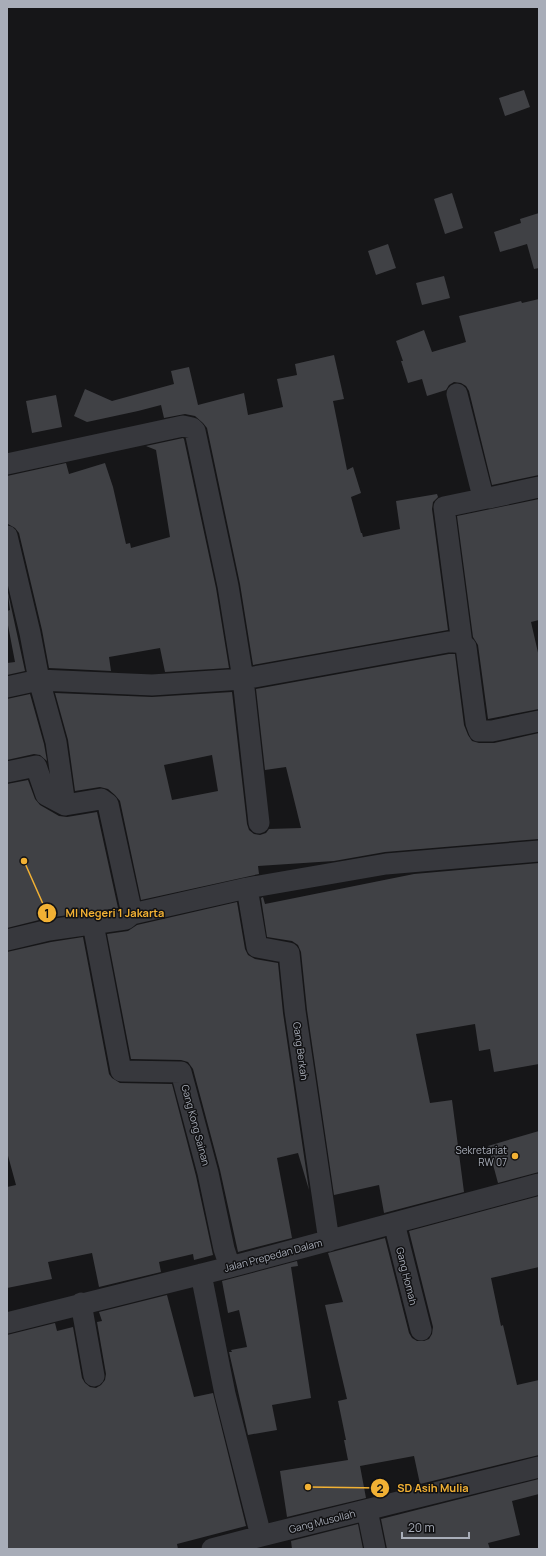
<svg xmlns="http://www.w3.org/2000/svg" width="546" height="1556" font-family="Manrope,sans-serif">
<style>
.building{fill:#404145;fill-rule:evenodd}
.lines{fill:none;stroke-linecap:round;stroke-linejoin:round}
.minor{stroke:#37383d;stroke-width:21}
.poi-dot{fill:#f2b134;stroke:#111113;stroke-width:1.5}
.labels{text-anchor:middle;stroke-width:3;stroke-linejoin:round;paint-order:stroke}
.street-label{font-size:10px;fill:#a8adb8;stroke:#111113}
.poi-label{font-size:10px;fill:#a8adb8;stroke:#111113;text-anchor:end}
.leader{fill:none;stroke:#f2b134;stroke-width:1.5}
.callout-dot{fill:#f2b134;stroke:#111113;stroke-width:1.5}
.mark-label{font-size:12px;text-anchor:middle;font-weight:bold;fill:#111}
.callout-label{font-size:11px;text-anchor:middle;font-weight:bold;fill:#f2b134;stroke:#111113;stroke-width:3;stroke-linejoin:round;paint-order:stroke}
</style>
<rect width="100%" height="100%" fill="#161618"/>
<!-- building -->
<path class="building" d="M524,90L530,107L505,116L499,98Z
M452,193L463,228L445,234L434,199Z
M539,213V268L534,269L527,244L500,252L494,232L521,223L520,219Z
M388,244L396,268L376,275L368,251Z
M444,276L450,298L422,305L416,283Z
M539,299V475L492,485L469,391L466,386L461,383L454,382L449,385L446,390L427,396L422,379L408,383L401,361H403L396,341L424,330L432,352L466,342L459,316L521,301L522,303Z
M334,355L344,399L333,401L347,470L353,467L361,493L351,497L361,533H362L363,537L400,529L396,501L437,494L438,497L433,502L432,509L448,630L253,665L240,584L207,428L203,423L195,416L185,414L164,418L161,405L138,411L87,422L74,416L85,389L112,401L174,384L171,371L189,367L198,405L244,393L248,415L283,407L277,379L297,375L295,364Z
M56,395L62,427L32,433L26,401Z
M183,438L184,439L216,588L229,668L165,672L160,648L109,657L111,671L49,668L42,630L19,533L15,528L8,524L7,522V476L66,463L69,474L105,463L113,487L126,544L130,543L131,548L170,537L156,450L146,446Z
M539,499V620L531,622L539,657V709L488,719L478,645L473,637L457,516Z
M7,588L25,671L7,675V663L15,662L7,620V611L10,610Z
M449,654H455L464,725L468,735L472,741L479,743H494L539,733V839L385,852L334,861L258,866L259,874L141,900L120,801L115,795L108,789L100,787L75,791L68,740L55,693L152,697L232,692L247,824L249,830L254,834L260,835L266,833L269,829L301,828L286,767L265,770L256,689ZM212,755L218,791L172,800L164,765Z
M30,694L44,744L47,761L40,755L34,754L7,760V699Z
M28,780L35,799L40,805L59,816L67,817L97,812L118,908L47,918L7,928V784Z
M539,863V1064L494,1072L490,1049L479,1051L475,1024L416,1034L430,1103L452,1100L464,1192L384,1213L379,1185L334,1195L307,1010L301,952L298,945L292,941L267,937L261,898L263,897L265,904L414,874Z
M237,902L245,949L248,955L255,959L278,963L283,1013L309,1190L298,1153L277,1158L292,1238L238,1252L220,1170L193,1069L188,1062L181,1060L131,1059L107,934L128,931L137,925Z
M83,937L109,1074L112,1078L120,1083L172,1084L196,1176L213,1255L194,1260L193,1254L159,1262L161,1272L99,1287L92,1253L48,1262L52,1279L7,1288V1187L16,1185L7,1152V952L51,942Z
M539,1131V1172L498,1183L488,1146Z
M539,1196V1267L491,1278L501,1326L503,1325L517,1385L539,1380V1455L420,1484L414,1456L360,1466L366,1498L287,1517L280,1471L348,1460L344,1440H346L338,1401L347,1399L325,1305L343,1302L328,1253L385,1238L409,1333L412,1338L417,1341H424L429,1339L432,1334L433,1327L409,1231Z
M297,1261L298,1266L291,1267L311,1398L272,1405L277,1430L248,1435L229,1352H232L231,1350L247,1347L239,1310L228,1313L222,1281Z
M167,1295L194,1397L213,1393L246,1526L177,1544L178,1549H7V1335L55,1323L57,1331L73,1327L82,1378L85,1383L90,1387L96,1388L101,1385L105,1380L106,1374L97,1322L102,1321L99,1312Z
M539,1479V1494L512,1501L520,1535L488,1543L490,1549H387L381,1519Z
M358,1524L363,1549H292L291,1541Z"/>
<g class="lines">
<!-- minor -->
<path class="minor" d="M457,394L483,497L489,498L539,487
M7,464L183,426L192,428L195,431L228,586L243,679L259,823
M7,536L30,633L39,680L56,742L65,805L101,799L108,804L132,914L126,919L49,930L7,940
M462,644L444,507L487,498
M7,687L39,680L152,685L243,679L448,642C455,642 461,641 466,647L476,723L479,731H492L539,721
M7,772L36,766L46,795L65,805
M247,888L257,947L289,953L295,1011L329,1241
M132,914L247,888L386,864L539,851
M93,924L121,1071L181,1072L208,1173L224,1249L230,1267
M394,1223L421,1330
M201,1274L225,1394L261,1536
M81,1303L94,1376
M7,1323L230,1267L539,1184
M367,1510L375,1549
M212,1549L261,1536L539,1467"/>
</g>
<!-- markers -->
<circle class="poi-dot" cx="515" cy="1156" r="4"/>
<g class="labels">
<!-- street labels -->
<g class="street-label">
<text transform="translate(301 1051) rotate(82)" y="4">Gang Berkah</text>
<text transform="translate(196 1125) rotate(75)" y="4">Gang Kong Sainan</text>
<text transform="translate(273 1255) rotate(-15)" y="4">Jalan Prepedan Dalam</text>
<text transform="translate(407 1276) rotate(76)" y="4">Gang Homah</text>
<text transform="translate(322 1521) rotate(-14)" y="4">Gang Musollah</text>
</g>
<!-- poi labels -->
<g class="poi-label">
<text x="507" y="1154">Sekretariat<tspan x="507" dy="12">RW 07</tspan></text>
</g>
</g>
<!-- callouts -->
<path class="leader" d="M24 861L47 913M308 1487L380 1488"/>
<g class="callout-dot">
<circle cx="24" cy="861" r="4"/>
<circle cx="308" cy="1487" r="4"/>
<circle cx="47" cy="913" r="10"/>
<circle cx="380" cy="1488" r="10"/>
</g>
<g class="mark-label">
<text x="47" y="918">1</text>
<text x="380" y="1493">2</text>
</g>
<g class="callout-label">
<text x="115" y="917">MI Negeri 1 Jakarta</text>
<text x="433" y="1492">SD Asih Mulia</text>
</g>
<!-- border -->
<rect width="546" height="1556" fill="none" stroke="#a8adb8" stroke-width="16"/>
<!-- scale -->
<path d="M402 1532v6h67v-6" fill="none" stroke="#a8adb8" stroke-width="2"/>
<text x="408" y="1532" font-size="12" fill="#a8adb8" stroke="#111113" stroke-width="3" paint-order="stroke">20 m</text>
</svg>
